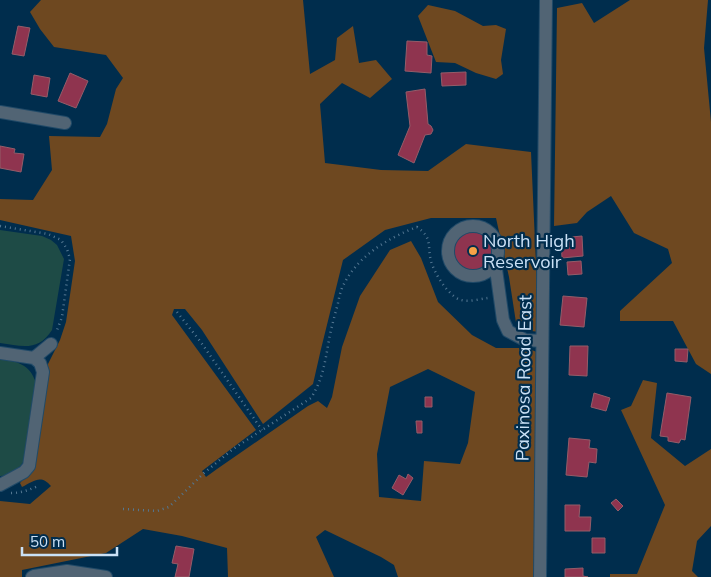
<svg xmlns="http://www.w3.org/2000/svg" width="711" height="577" font-family="Mulish,sans-serif">
<style>
.green{fill:#6e4820;fill-rule:evenodd}
.water{fill:#1e4b46}
.building{fill:#8f344f;stroke:#945c69}
.lines{fill:none;stroke-linecap:round;stroke-linejoin:round}
.minor-casing{stroke:#204a68;stroke-width:14}
.path{stroke:#547893;stroke-width:2.5;stroke-dasharray:1 4;stroke-linecap:butt}
.minor{stroke:#516474;stroke-width:12}
.poi-dot{fill:#f6a247;stroke:#002d4d;stroke-width:2}
.labels{text-anchor:middle;stroke-width:4.5;stroke-linejoin:round;paint-order:stroke}
.poi-label{font-size:18px;fill:#cae1f6;stroke:#002d4d;text-anchor:start}
.street-label{font-size:18px;fill:#cae1f6;stroke:#002d4d}
</style>
<rect width="100%" height="100%" fill="#002d4d"/>
<!-- green -->
<path class="green" d="M41,0H303L310,74L335,60L337,38L353,26L359,63L376,60L392,79L370,98L342,83L320,104L325,163L381,170L428,171L466,144L531,152L539,332L517,329L509,277L496,218H431L385,230L343,260L321,349L313,384L263,424L202,330L185,309H174L172,315L256,430L202,471L206,477L217,469L308,406L318,401L327,408L332,397L342,347L360,296L390,250L411,241L421,258L438,302L472,335L496,348H526L537,352L535,577H398L394,565L381,557L325,530L316,537L334,577H228L227,548L182,536L143,529L106,553L22,570V577H0V501L30,504L51,486C41,474 34,481 22,487L20,483L35,464L48,364L60,340L66,322L75,261L71,236L0,220V199L33,200L52,170L49,136L100,137L107,124L116,89L123,78L106,55L54,47L40,29L30,12ZM428,369L475,392L468,443L460,464L424,461L421,501L379,497L377,454L390,387Z
M630,0H708L704,48L711,122V374L696,364L673,321H620V311L672,263L668,249L634,233L611,196L587,212L577,223L554,226L557,8L582,3L594,23Z
M428,5L455,11L483,26L496,25L506,29L501,60L503,74L496,79L476,73L455,63L436,62L418,16Z
M643,380L657,383L651,438L685,466L711,449V526L697,541L692,571L698,577H610V574H637L665,505L621,410L631,406Z"/>
<!-- water -->
<path class="water" d="M0,230L42,236L51,240L57,245L64,259L52,330C38,352 22,346 0,343Z
M0,359C20,362 31,365 37,386L25,459C18,470 13,476 0,476Z"/>
<!-- building -->
<path class="building" d="M18,26L30,28L24,56L12,54Z
M407,41L427,42V55L432,56L431,73L405,71Z
M466,72V85L442,86L441,73Z
M70,73L88,81L76,108L58,101Z
M34,75L50,78L47,97L31,94Z
M425,89L428,124L431,126L433,130L431,134L425,135L414,163L398,155L410,126L406,92Z
M0,146L15,149L14,153L24,154L21,172L0,168Z
M453 251a20 20 0 1 1 40 0a20 20 0 1 1-40 0Z
M582,236L583,256L562,258L561,238Z
M581,261L582,274L568,275L567,262Z
M563,296L587,298L584,327L560,325Z
M570,346H588L587,376L569,375Z
M675,349H688L687,362L675,361Z
M594,393L610,398L606,411L591,407Z
M667,393L691,397L685,440L681,439L679,443L668,441V437L660,436Z
M425,397H432V407H425Z
M416,421H422V433H417Z
M569,438L590,440L589,448L597,449L596,463L589,462L587,477L566,475Z
M408,474L413,478L403,495L392,488L399,475L406,479Z
M616,499L623,506L618,511L611,503Z
M565,505H580L579,517H591L590,531H565Z
M592,538H605V553H592Z
M176,546L194,549L189,577H175L178,564L172,563Z
M583,568V576L588,577H565V569Z"/>
<g class="lines">
<!-- minor casing -->
<g class="minor-casing">
<path id="minor" d="M0,112L65,123
M448 251a25 25 0 1 1 50 0a25 25 0 1 1-50 0Z
M495,262L503,320L508,331L525,340L542,341
M0,353L34,358L40,363L43,372L29,466L24,472L0,485
M34,358L51,344
M32,577L34,576L67,571L106,577
M540,577L546,0"/>
</g>
<!-- path -->
<path class="path" d="M0,226L48,234L61,240L67,249L70,259L62,317L56,333
M177,312L200,341L262,430
M11,493C21,493 29,490 38,486
M123,509L157,511L169,507L204,473L233,449L311,398C323,379 325,362 329,340C331,328 335,315 338,303C339,298 340,293 342,288C356,257 386,239 417,227C433,238 427,246 431,261C434,273 449,297 461,300C470,302 480,299 488,298"/>
<!-- minor -->
<use href="#minor" class="minor"/>
</g>
<!-- markers -->
<circle class="poi-dot" cx="473" cy="251" r="5"/>
<g class="labels">
<!-- poi labels -->
<g class="poi-label">
<text x="483" y="247">North High<tspan x="483" dy="21">Reservoir</tspan></text>
</g>
<!-- street labels -->
<g class="street-label">
<text transform="translate(524 378) rotate(-89)" y="6">Paxinosa Road East</text>
</g>
</g>
<!-- scale -->
<path d="M22 547v8h95v-8" fill="none" stroke="#cae1f6" stroke-width="2.5"/>
<text x="30" y="547" font-size="15" fill="#cae1f6" stroke="#002d4d" stroke-width="4" paint-order="stroke">50 m</text>
</svg>
